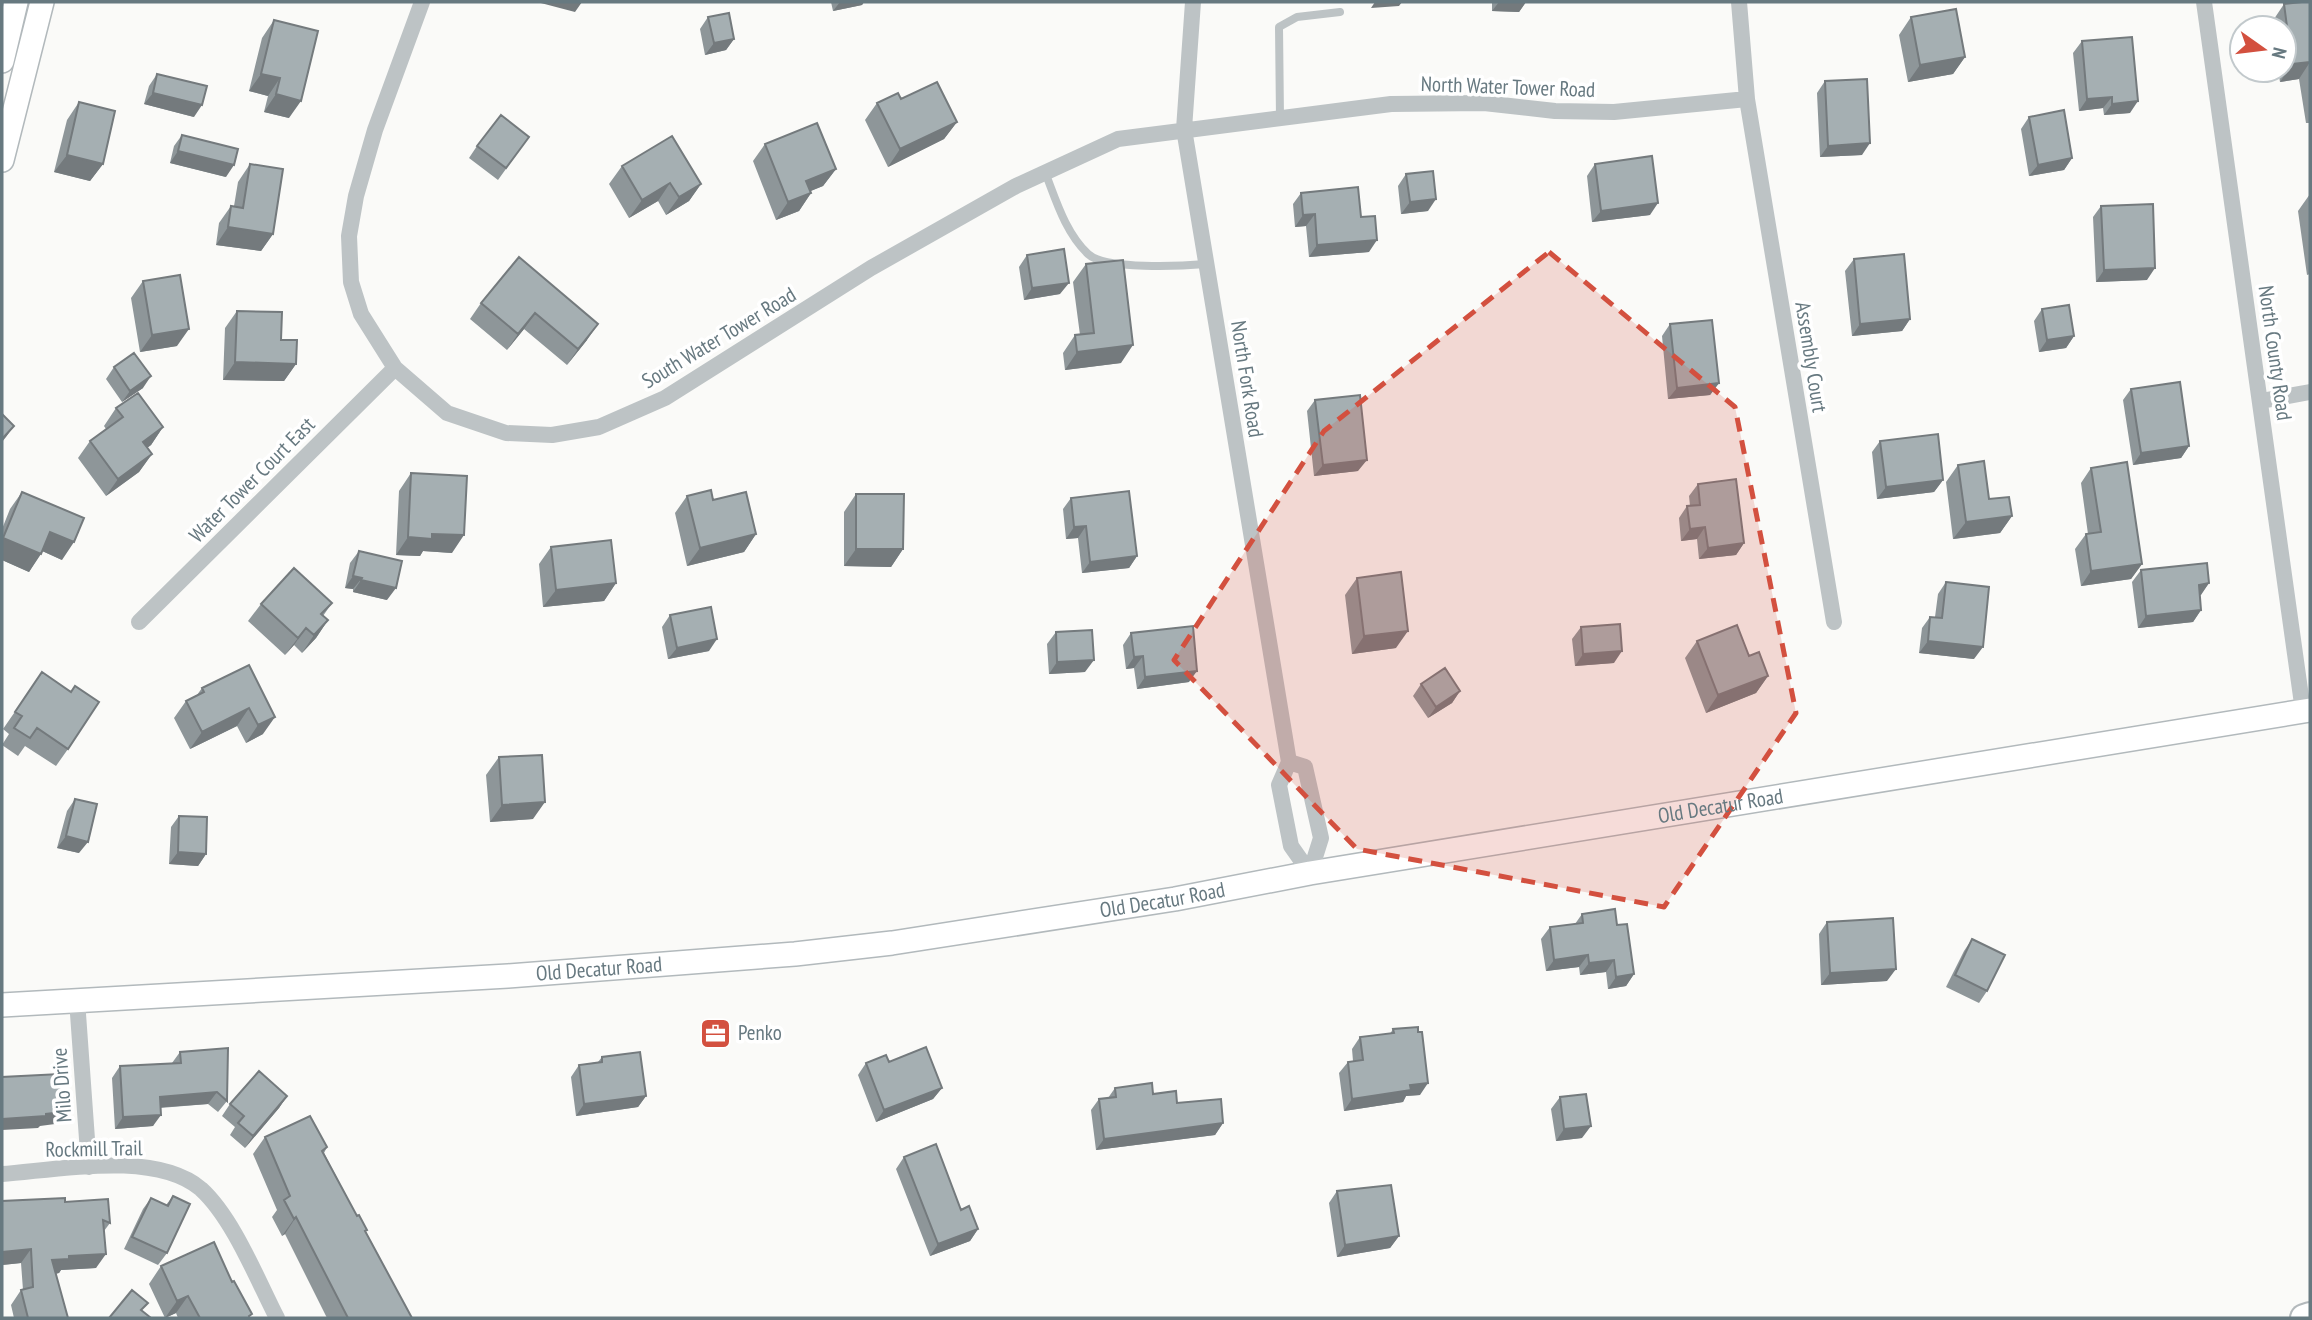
<svg xmlns="http://www.w3.org/2000/svg" width="2312" height="1320" font-family="'PT Sans Narrow',sans-serif">
<style>
.lines{fill:none;stroke-linecap:round;stroke-linejoin:round}
.secondary-casing{stroke:#b2b9bc;stroke-width:26}
.primary-casing{stroke:#b3b9bc;stroke-width:30}
.lane{stroke:#bdc3c5;stroke-width:8}
.street{stroke:#bdc3c5;stroke-width:16}
.secondary{stroke:#fff;stroke-width:23}
.primary{stroke:#fff;stroke-width:26}
.wall{fill:#8e9699}
.shaded-wall{fill:#747a7d}
.building{fill:#a5afb2;stroke:#747a7d;stroke-width:2}
.marked{fill:#d3503f;fill-opacity:0.2;stroke:#d3503f;stroke-width:5;stroke-dasharray:14 9;stroke-linejoin:round}
.labels{text-anchor:middle;stroke-width:7;stroke-linejoin:round;paint-order:stroke}
.street-label{font-size:21px;fill:#677980;stroke:#fff}
.poi-label{font-size:21px;fill:#677980;stroke:#fff;text-anchor:start}
</style>
<rect width="100%" height="100%" fill="#fafaf8"/>
<g class="lines">
<defs>
<g id="secondary">
<path d="M2 61 16 2"/>
<path d="M2 160 42 2"/>
<path id="s1" d="M2 1005 508 976 795 954 892 943 1175 899 1310 873 2310 710"/>
</g>
<path id="primary" d="M2304 1318 2310 1316"/>
</defs>
<use href="#secondary" class="secondary-casing"/>
<use href="#primary" class="primary-casing"/>
<path class="lane" d="M1280 118 1279 27 1297 17 1340 12
M1045 172C1056 200 1065 232 1088 254 1105 270 1182 266 1206 264"/>
<path class="street" d="M422 2 375 130 356 196 349 236 351 282 361 314 395 368 447 413 506 433 552 435 599 427 665 398 871 268 1016 186 1118 139 1391 104 1484 103 1555 111 1614 112 1747 99
M1193 2 1184 129 1289 762 1279 785 1291 846 1310 873
M1739 2 1747 99 1834 622
M2204 2 2303 711
M2261 401 2310 392
M139 622 395 368
M1289 762 1305 767 1321 838 1310 873
M77 1000 89 1167
M2 1174C57 1170 155 1150 201 1189 233 1218 257 1279 277 1318"/>
<use href="#secondary" class="secondary"/>
<use href="#primary" class="primary"/>
</g>
<path class="wall" d="M831 2H864L862 5 833 11Z
M1492 2H1526L1519 12 1492 11Z
M2310 2V123H2306L2299 79 2280 82 2278 70H2284V28H2273L2272 22 2284 4Z
M708 17 734 39 726 50 705 55 700 29Z
M1911 17 1965 57 1953 74 1908 82 1899 35Z
M274 20 289 118 264 112 268 96 249 91 262 38Z
M2082 41 2130 113 2104 115 2103 108 2079 111 2073 53Z
M157 74 194 117 144 104 149 86Z
M1825 81 1862 155 1820 157 1817 93Z
M901 99 957 122 944 139 888 167 865 120 877 103Z
M79 102 103 164 90 181 54 172 67 120Z
M2029 117 2072 158 2064 170 2029 176 2021 129Z
M182 135 226 177 170 163 174 146Z
M765 144 836 169 823 186 810 191 811 193 799 211 776 220 753 161Z
M477 146 521 148 498 180 469 158Z
M250 164 273 234 261 251 216 245 219 223 231 206H234L238 182Z
M1595 164 1650 215 1592 222 1587 176Z
M622 166 701 184 689 201 666 215 658 201 629 218 609 184Z
M1406 174 1428 211 1401 214 1398 186Z
M1301 193 1369 252 1309 257 1306 226 1295 227 1293 204Z
M2310 194V274L2307 275 2298 211Z
M2101 206 2147 280 2096 282 2093 217Z
M1027 255 1060 294 1024 300 1019 267Z
M519 257 587 340 567 365 524 329 507 350 470 319 481 303Z
M1854 259 1910 319 1902 331 1852 336 1845 271Z
M1086 264 1121 363 1065 370 1063 353 1075 335H1080L1073 282Z
M143 281 177 346 140 352 131 298Z
M2042 309 2074 336 2066 348 2039 352 2034 321Z
M237 311 296 364 284 381 223 380 225 328Z
M1670 324 1719 383 1710 395 1668 399 1662 336Z
M114 367 143 388 122 402 106 379Z
M2131 389 2189 446 2181 458 2133 465 2123 400Z
M1315 400 1358 471 1314 476 1307 411Z
M116 408 163 427 151 445 147 448 152 454 139 472 106 496 78 458 90 441 106 429 104 426Z
M1880 441 1943 480 1934 492 1877 499 1872 452Z
M1958 465 1989 499 2012 516 2000 533 1953 539 1946 482Z
M2091 468 2142 564 2131 579 2081 586 2075 549 2086 534H2088L2081 483Z
M411 473 452 553 423 551 420 556 396 555 399 491Z
M1698 484 1744 543 1736 555 1699 559 1697 539 1681 541 1679 518 1687 506H1690L1689 496Z
M22 492 62 560 42 551 29 572 2 560V529L10 509Z
M856 494 903 549 891 567 844 566V512Z
M687 496 713 500 756 534 744 552 687 566 675 513Z
M1071 498 1137 556 1129 568 1082 573 1078 538 1066 539 1063 509Z
M551 547 616 583 604 601 543 607 539 564Z
M359 551 387 600 353 592V589L345 588 350 563Z
M2141 570 2209 583 2200 595 2201 610 2193 622 2138 628 2132 582Z
M1357 578 1396 648 1352 654 1345 595Z
M1946 582 1974 659 1919 653 1922 628 1930 617H1935L1938 594Z
M332 603 323 616 328 620 316 638 302 653 294 645 285 655 248 621 261 604Z
M670 615 709 651 668 659 662 627Z
M1581 627 1614 663 1575 666 1572 639Z
M1056 632 1085 672 1049 674 1047 644Z
M1131 633 1189 682 1137 689 1134 668 1126 669 1123 645Z
M1697 641 1749 656 1768 676 1756 693 1706 713 1685 658Z
M249 665 263 734 246 743 237 726 190 749 174 718 186 701 197 695 202 688Z
M1421 684 1460 691 1452 703 1428 718 1413 696Z
M30 690 68 749 56 766 25 746 18 756 2 745 9 734 3 729Z
M499 757 533 819 490 822 486 775Z
M75 799 79 853 57 848 67 811Z
M179 816 206 854 198 866 169 864 171 827Z
M1582 914 1617 925 1634 974 1626 986 1608 989 1606 972 1580 975 1579 967 1546 971 1541 939 1550 927 1575 924Z
M1827 922 1887 981 1821 985 1819 934Z
M1972 939 1987 991 1979 1003 1946 987 1964 951Z
M1393 1029 1420 1095 1406 1096 1403 1102 1344 1111 1339 1073 1348 1062 1353 1061 1352 1049 1360 1037 1390 1034Z
M180 1052 227 1101 218 1112 208 1104 160 1108 153 1126 115 1129 112 1078 120 1066 172 1063Z
M602 1057 646 1096 638 1107 576 1116 571 1077 579 1065 598 1062Z
M889 1062 942 1088 933 1099 876 1122 858 1075 866 1063Z
M1115 1088 1153 1094 1223 1123 1215 1135 1096 1150 1091 1110 1099 1099 1108 1098Z
M287 1096 279 1108 245 1148 230 1135 235 1127 222 1116 230 1104Z
M1560 1097 1582 1138 1556 1141 1551 1109Z
M265 1137 327 1147 324 1153 357 1216 367 1230 366 1232 412 1318H327L285 1234 282 1236 272 1217 277 1210 253 1154Z
M904 1157 961 1210 978 1229 970 1241 930 1256 896 1169Z
M1337 1191 1399 1236 1390 1248 1337 1257 1329 1203Z
M173 1196 167 1253 158 1265 124 1249 143 1209 151 1198 166 1205Z
M65 1202 110 1223 104 1231 96 1268 61 1270 59 1273 56 1274 68 1318H14L11 1305 21 1290H23L21 1263 2 1265Z
M161 1266 232 1282 250 1318H178L176 1313 165 1318 149 1284Z"/>
<path class="shaded-wall" d="M537 2H582L575 12Z
M840 2H864L862 5 833 11Z
M1375 2H1402L1399 6 1371 8Z
M1499 2H1526L1519 12 1492 11Z
M734 39 726 50 705 55 714 43Z
M1965 57 1953 74 1908 82 1920 65Z
M2310 62 2299 79 2280 82 2292 64Z
M261 74 280 78 268 96 249 91Z
M153 93 202 105 194 117 144 104Z
M276 94 301 101 289 118 264 112Z
M2112 97 2103 108 2079 111 2087 99Z
M2138 101 2130 113 2104 115 2112 104Z
M957 122 944 139 888 167 900 149Z
M1870 143 1862 155 1820 157 1828 146Z
M178 151 234 165 226 177 170 163Z
M67 155 103 164 90 181 54 172Z
M2072 158 2064 170 2029 176 2038 165Z
M836 169 823 186 794 198 806 181Z
M670 183 658 201 629 218 642 200Z
M701 184 689 201 666 215 679 197Z
M811 193 799 211 776 220 788 202Z
M1436 199 1428 211 1401 214 1410 202Z
M1658 203 1650 215 1592 222 1601 211Z
M1315 214 1306 226 1295 227 1303 215Z
M228 227 273 234 261 251 216 245Z
M1377 240 1369 252 1309 257 1317 245Z
M2155 268 2147 280 2096 282 2104 270Z
M1069 283 1060 294 1024 300 1032 288Z
M535 313 524 329 507 350 518 334Z
M1910 319 1902 331 1852 336 1860 324Z
M598 324 587 340 567 365 578 349Z
M189 329 177 346 140 352 152 335Z
M2074 336 2066 348 2039 352 2047 340Z
M1133 345 1121 363 1065 370 1077 352Z
M235 362 296 364 284 381 223 380Z
M151 376 143 388 122 402 130 391Z
M1719 383 1710 395 1668 399 1677 388Z
M14 426 6 437 2 442V439Z
M163 427 151 445 130 460 143 442Z
M2189 446 2181 458 2133 465 2141 453Z
M152 454 139 472 106 496 118 479Z
M1367 460 1358 471 1314 476 1323 465Z
M1943 480 1934 492 1877 499 1886 487Z
M2012 516 2000 533 1953 539 1966 522Z
M1086 526 1078 538 1066 539 1074 527Z
M1705 527 1697 539 1681 541 1690 529Z
M50 532 74 542 62 560 38 549Z
M432 534 464 535 452 553 423 551 420 556 396 555 408 537Z
M756 534 744 552 687 566 700 548Z
M3 538 41 554 29 572 2 560V540Z
M1744 543 1736 555 1699 559 1708 548Z
M856 549H903L891 567 844 566Z
M1137 556 1129 568 1082 573 1090 562Z
M2142 564 2131 579 2081 586 2091 571Z
M353 576 362 578 353 589 345 588Z
M361 580 396 588 387 600 353 592Z
M616 583 604 601 543 607 556 590Z
M2209 583 2201 595 2190 596 2199 585Z
M2201 610 2193 622 2138 628 2146 616Z
M328 620 316 638 302 653 314 635Z
M306 628 294 645 285 655 298 638Z
M1408 631 1396 648 1352 654 1364 636Z
M717 639 709 651 668 659 677 648Z
M1928 641 1983 647 1974 659 1919 653Z
M1622 651 1614 663 1575 666 1583 654Z
M1143 656 1134 668 1126 669 1134 657Z
M1094 660 1085 672 1049 674 1057 662Z
M1197 671 1189 682 1137 689 1145 677Z
M1768 676 1756 693 1706 713 1718 695Z
M1460 691 1452 703 1428 718 1436 707Z
M249 708 237 726 190 749 202 732Z
M275 717 263 734 246 743 258 725Z
M545 802 533 819 490 822 502 805Z
M66 836 88 842 79 853 57 848Z
M178 852 206 854 198 866 169 864Z
M1588 955 1579 967 1546 971 1554 960Z
M1614 960 1606 972 1580 975 1589 963Z
M1896 969 1887 981 1821 985 1830 973Z
M1634 974 1626 986 1608 989 1616 977Z
M1428 1083 1420 1095 1406 1096 1403 1102 1344 1111 1352 1099 1410 1085Z
M942 1088 933 1099 876 1122 884 1110Z
M217 1092 208 1104 152 1108 160 1097Z
M287 1096 279 1108 245 1148 253 1136Z
M646 1096 638 1107 576 1116 584 1104Z
M63 1112 55 1124 40 1126 38 1128 2 1130V1119Z
M161 1115 153 1126 115 1129 123 1117Z
M1223 1123 1215 1135 1096 1150 1104 1139Z
M1591 1126 1582 1138 1556 1141 1564 1129Z
M296 1217 285 1234 282 1236 294 1219Z
M978 1229 970 1241 930 1256 938 1244Z
M1399 1236 1390 1248 1337 1257 1345 1245Z
M31 1249 21 1263 2 1265V1252Z
M106 1254 96 1268 61 1270 59 1273 42 1275 52 1260 69 1256Z
M188 1296 176 1313 165 1318 177 1301Z"/>
<path class="building" d="M2302 2H2310V62L2292 64 2284 4Z
M1956 9 1965 57 1920 65 1911 17Z
M729 13 734 39 714 43 708 17Z
M274 20 318 31 301 101 276 94 280 78 261 74Z
M2132 37 2138 101 2112 104V97L2087 99 2082 41Z
M157 74 207 86 202 105 153 93Z
M1867 79 1870 143 1828 146 1825 81Z
M937 82 957 122 900 149 877 103 898 93 901 99Z
M79 102 115 111 103 164 67 155Z
M2064 110 2072 158 2038 165 2029 117Z
M501 115 529 137 506 168 477 146Z
M817 123 836 169 806 181 811 193 788 202 765 144Z
M182 135 238 149 234 165 178 151Z
M672 136 701 184 679 197 670 183 642 200 622 166Z
M1652 156 1658 203 1601 211 1595 164Z
M250 164 283 169 273 234 228 227 231 206 243 208Z
M1433 171 1436 199 1410 202 1406 174Z
M1358 187 1361 217 1375 216 1377 240 1317 245 1315 214 1303 215 1301 193Z
M2153 204 2155 268 2104 270 2101 206Z
M1064 249 1069 283 1032 288 1027 255Z
M1904 254 1910 319 1860 324 1854 259Z
M519 257 598 324 578 349 535 313 518 334 481 303Z
M1123 260 1133 345 1077 352 1075 335 1094 333 1086 264Z
M180 275 189 329 152 335 143 281Z
M2069 305 2074 336 2047 340 2042 309Z
M237 311 282 312 281 340H297L296 364 235 362Z
M1712 320 1719 383 1677 388 1670 324Z
M134 353 151 376 130 391 114 367Z
M2180 382 2189 446 2141 453 2131 389Z
M138 393 163 427 143 442 152 454 118 479 90 441 123 417 116 408Z
M1360 395 1367 460 1323 465 1315 400Z
M2 414 14 426 2 439Z
M1938 434 1943 480 1886 487 1880 441Z
M1984 461 1989 499 2009 497 2012 516 1966 522 1958 465Z
M2127 462 2142 564 2091 571 2086 534 2101 532 2091 468Z
M411 473 467 476 464 535 432 534V539L408 537Z
M1736 479 1744 543 1708 548 1705 527 1690 529 1687 506 1700 505 1698 484Z
M711 490 713 500 746 492 756 534 700 548 687 496Z
M1129 491 1137 556 1090 562 1086 526 1074 527 1071 498Z
M22 492 84 518 74 542 50 532 41 554 3 538Z
M856 494H904L903 549H856Z
M611 540 616 583 556 590 551 547Z
M359 551 402 561 396 588 361 580 362 578 353 576Z
M2207 563 2209 583 2199 585 2201 610 2146 616 2141 570Z
M294 568 332 603 321 614 328 620 314 635 306 628 298 638 261 604Z
M1401 572 1408 631 1364 636 1357 578Z
M1946 582 1989 587 1983 647 1928 641 1930 617 1942 618Z
M711 607 717 639 677 648 670 615Z
M1620 624 1622 651 1583 654 1581 627Z
M1737 625 1749 656 1759 652 1768 676 1718 695 1697 641Z
M1193 626 1197 671 1145 677 1143 656 1134 657 1131 633Z
M1092 630 1094 660 1057 662 1056 632Z
M249 665 275 717 258 725 249 708 202 732 186 701 204 692 202 688Z
M1445 668 1460 691 1436 707 1421 684Z
M42 672 71 692 75 686 99 702 68 749 37 728 30 738 14 728 22 716 15 712Z
M542 755 545 802 502 805 499 757Z
M75 799 97 804 88 842 66 836Z
M179 816 207 817 206 854 178 852Z
M1615 909 1617 925 1627 924 1634 974 1616 977 1614 960 1589 963 1588 955 1554 960 1550 927 1583 923 1582 914Z
M1893 918 1896 969 1830 973 1827 922Z
M1972 939 2005 955 1987 991 1955 975Z
M1418 1027V1032H1422L1428 1083 1410 1085 1411 1090 1352 1099 1348 1062 1363 1060 1360 1037 1394 1033 1393 1029Z
M926 1047 942 1088 884 1110 866 1063 886 1055 889 1062Z
M228 1048 227 1101 217 1092 160 1097 161 1115 123 1117 120 1066 181 1063 180 1052Z
M640 1052 646 1096 584 1104 579 1065 602 1062V1057Z
M259 1071 287 1096 253 1136 238 1123 244 1116 230 1104Z
M60 1074 63 1112 46 1114V1116L2 1119V1077Z
M1152 1083 1153 1094 1176 1091 1177 1103 1221 1099 1223 1123 1104 1139 1099 1099 1116 1097 1115 1088Z
M1586 1094 1591 1126 1564 1129 1560 1097Z
M310 1116 327 1147 322 1151 357 1216 359 1215 367 1230 365 1231 412 1318H348L296 1217 294 1219 284 1200 290 1196 265 1137Z
M936 1144 961 1210 969 1206 978 1229 938 1244 904 1157Z
M1391 1185 1399 1236 1345 1245 1337 1191Z
M173 1196 190 1204 167 1253 132 1237 151 1198 168 1206Z
M65 1198V1202L108 1199 110 1223 103 1220 106 1254 69 1256V1259L52 1260 68 1318H28L21 1290 33 1287 31 1249 2 1252V1201Z
M214 1242 232 1282 234 1281 252 1314 249 1316 250 1318H200L188 1296 177 1301 161 1266Z
M132 1290 148 1303 141 1310 151 1318H109Z"/>
<path class="marked" d="M1549 252 1735 407 1796 713 1664 907 1357 849 1174 660 1324 431Z"/>
<defs>
<symbol id="office-square" viewBox="-11 -11 22 22"><rect x="-9" y="-9" width="18" height="18" rx="4" fill="#d3503f" stroke="#fff"/><path d="M-6-3h4V-5.5h4V-3h4V5H-6ZM-1-4.5V-3h2v-1.5ZM-6 0V1H6V0Z" fill="#fff"/></symbol>
</defs>
<g fill-rule="evenodd">
<use href="#office-square" x="698" y="1016" width="35" height="35"/>
</g>
<g class="labels">
<g class="street-label">
<text transform="translate(1508 87) rotate(2)" y="7">North Water Tower Road</text>
<text transform="translate(719 338) rotate(-31)" y="7">South Water Tower Road</text>
<text transform="translate(2275 353) rotate(82)" y="7">North County Road</text>
<text transform="translate(1811 357) rotate(81)" y="7">Assembly Court</text>
<text transform="translate(1247 379) rotate(81)" y="7">North Fork Road</text>
<text transform="translate(252 480) rotate(-45)" y="7">Water Tower Court East</text>
<text dy="7" stroke="none"><textPath href="#s1" startOffset="1732">Old Decatur Road</textPath></text>
<text dy="7" stroke="none"><textPath href="#s1" startOffset="1166">Old Decatur Road</textPath></text>
<text dy="7" stroke="none"><textPath href="#s1" startOffset="598">Old Decatur Road</textPath></text>
<text transform="translate(62 1085) rotate(-94)" y="7">Milo Drive</text>
<text transform="translate(94 1149) rotate(-1)" y="7">Rockmill Trail</text>
</g>
<g class="poi-label">
<text x="738" y="1040">Penko</text>
</g>
</g>
<rect width="2312" height="1320" fill="none" stroke="#677980" stroke-width="7"/>
<g transform="translate(2263 49) rotate(104)"><circle r="33" fill="#ffffff" stroke="#c2c9cc" stroke-width="2"/>
<path d="M0-5L12 26L0 18L-12 26Z" fill="#d3503f"/>
<text y="-10" font-size="19" font-weight="bold" text-anchor="middle" fill="#677980">N</text>
</g>
</svg>
